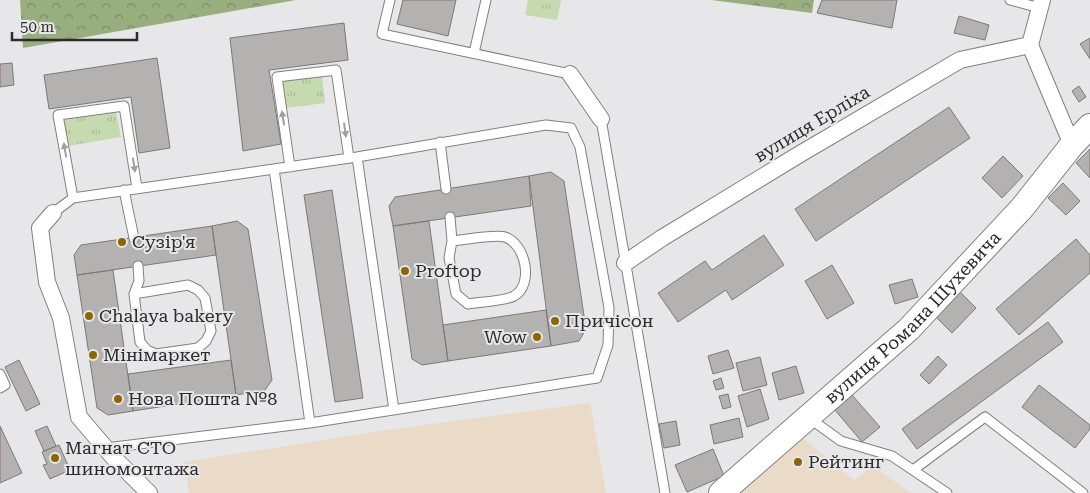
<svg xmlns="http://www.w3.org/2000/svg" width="1090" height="493" font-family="'Roboto Serif',serif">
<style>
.commercial{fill:#eadbc8}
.grass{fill:url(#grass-tufts)}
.forest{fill:url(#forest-crowns)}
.building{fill:#b4b1b1;stroke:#7c7979}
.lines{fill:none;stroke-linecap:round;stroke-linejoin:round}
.lane-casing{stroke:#808082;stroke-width:11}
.street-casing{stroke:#808082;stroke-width:18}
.secondary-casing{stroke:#808082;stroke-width:26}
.lane{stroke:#fff;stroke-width:9}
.street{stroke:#fff;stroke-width:16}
.secondary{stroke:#fff;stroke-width:24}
.oneway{fill:#a0a0a0}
.poi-dot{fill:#8b6605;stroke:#e7e7e9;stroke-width:2}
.labels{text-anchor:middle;stroke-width:4;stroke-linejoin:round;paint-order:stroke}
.street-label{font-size:18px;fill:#2b2b2c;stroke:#e7e7e9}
.poi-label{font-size:18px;fill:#2b2b2c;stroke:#e7e7e9;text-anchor:start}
</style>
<defs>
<pattern id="grass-tufts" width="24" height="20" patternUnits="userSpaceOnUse" patternTransform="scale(1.25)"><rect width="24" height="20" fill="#c5daae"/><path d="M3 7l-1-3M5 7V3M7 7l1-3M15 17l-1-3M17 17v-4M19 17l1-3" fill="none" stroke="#a9bb96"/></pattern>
<pattern id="forest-crowns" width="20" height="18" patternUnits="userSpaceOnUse" patternTransform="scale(1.25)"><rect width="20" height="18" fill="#98ae7e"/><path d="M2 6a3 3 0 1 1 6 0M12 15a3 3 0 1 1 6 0" fill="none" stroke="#7c8e67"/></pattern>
</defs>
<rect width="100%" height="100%" fill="#e7e7e9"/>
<path class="commercial" d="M590 403 606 493H189L184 462 386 430Z
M797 433 854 480 873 466 911 493H727Z"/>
<path class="grass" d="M528 0H561L557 20 525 15Z
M322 77 325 103 286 108 282 80Z
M116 112 121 137 68 146 63 120Z"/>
<path class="forest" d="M20 0H296L23 48Z
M711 0H814L812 13Z"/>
<path class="building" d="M403 0H456L448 36 397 24Z
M822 0H897L892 28 817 13Z
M959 16 989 25 985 40 954 33Z
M344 23 348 60 269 70 281 144 243 151 230 38Z
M1090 38V59L1080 44Z
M157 58 170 148 139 153 131 97 49 109 44 75Z
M12 63 14 85 0 87V64Z
M1079 86 1086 97 1079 102 1072 91Z
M949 107 970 138 816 241 795 209Z
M1090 149V178L1076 163Z
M1003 156 1023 176 1002 198 982 178Z
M551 172 564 181 586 329 579 341 551 346 529 176Z
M529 176 531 206 393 226 389 206 395 197Z
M1063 183 1080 201 1066 215 1048 198Z
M332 190 363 398 335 402 304 195Z
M237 221 248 229 272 380 265 390 236 395 212 226Z
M429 221 448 361 422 365 412 359 393 226Z
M212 226 216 255 77 275 74 255 81 245Z
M764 235 784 265 732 300 726 290 678 322 658 293 705 261 712 270Z
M1076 239 1090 255V273L1019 335 996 309Z
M832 265 854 303 827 319 805 281Z
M113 270 133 411 108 415 97 408 77 275Z
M912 279 918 297 895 304 889 285Z
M960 292 976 308 952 333 936 317Z
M546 310 551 346 448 361 443 325Z
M1048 322 1063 342 917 449 902 429Z
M728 350 734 368 713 374 708 356Z
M938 356 947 365 929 384 920 375Z
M760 357 767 385 743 391 736 363Z
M19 360 40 404 26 411 5 367Z
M231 360 236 395 133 411 128 374Z
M796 366 804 393 779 400 772 373Z
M721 378 724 388 716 390 713 381Z
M1039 385 1090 425V429L1075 448 1022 407Z
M760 389 769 419 747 427 738 396Z
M728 394 731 407 723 409 719 396Z
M852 395 880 427 862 442 835 410Z
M739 418 743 437 714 444 710 425Z
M676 421 680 445 664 448 659 424Z
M0 426 22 473 0 483Z
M47 426 56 446 44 451 35 431Z
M59 445 70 470 50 479 43 465 47 464 42 452Z
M713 449 724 476 687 492 675 465Z"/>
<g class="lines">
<defs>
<path id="lane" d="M390 0 382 34 570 74
M1010 0 1040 8
M474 53 486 0
M601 119 665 493
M440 142 446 189
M357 157 394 410
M290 167 277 77 336 70 349 158
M274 169 310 423
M124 190 134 238
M73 198 58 115 124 106 137 188
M53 213 73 198 357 157 546 125 571 128 580 147 609 308 608 345 597 378 310 423 106 448
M450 217 452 241 449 258 456 294 468 304C479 302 506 301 514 296 534 285 526 244 505 237 496 234 463 240 452 241
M134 294 188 285 198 290 205 298 211 331 206 341 198 348 156 354 147 350 140 342 134 294 139 281 138 266
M0 374 5 385 0 388
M809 418 841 441 892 456 947 493
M913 470 985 417 1083 493"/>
<path id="street" d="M1042 0 1030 45 1072 145
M570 74 601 119
M53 213 40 228 47 282 61 318 79 417 114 458 149 493
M625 263 662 238 800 154 960 60 1030 45"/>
<g id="secondary">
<path id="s1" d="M721 493 909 329 1022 208 1072 145 1090 126"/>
</g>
</defs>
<use href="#lane" class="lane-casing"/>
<use href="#street" class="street-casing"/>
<use href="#secondary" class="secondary-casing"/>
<use href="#lane" class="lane"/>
<use href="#street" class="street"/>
<use href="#secondary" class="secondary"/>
</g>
<defs><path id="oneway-solid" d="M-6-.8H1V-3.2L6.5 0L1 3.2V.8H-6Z" transform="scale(1.25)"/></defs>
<g class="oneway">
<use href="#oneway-solid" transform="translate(283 118) rotate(-99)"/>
<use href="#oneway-solid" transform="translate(345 130) rotate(82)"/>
<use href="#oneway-solid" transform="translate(65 150) rotate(-100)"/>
<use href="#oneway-solid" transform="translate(134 165) rotate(81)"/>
</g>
<g class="poi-dot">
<circle cx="122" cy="242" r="5"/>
<circle cx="405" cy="271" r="5"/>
<circle cx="89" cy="316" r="5"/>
<circle cx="555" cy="321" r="5"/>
<circle cx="537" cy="337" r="5"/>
<circle cx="93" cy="355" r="5"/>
<circle cx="118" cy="399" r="5"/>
<circle cx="55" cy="458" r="5"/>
<circle cx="798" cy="462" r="5"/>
</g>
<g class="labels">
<g class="street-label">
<text transform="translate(812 124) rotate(-31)" y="6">вулиця Ерліха</text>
<text dy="6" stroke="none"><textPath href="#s1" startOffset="260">вулиця Романа Шухевича</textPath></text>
</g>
<g class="poi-label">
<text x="132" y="248">Сузір'я</text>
<text x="415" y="277">Proftop</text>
<text x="99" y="322">Chalaya bakery</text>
<text x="565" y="327">Причісон</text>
<text x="527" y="343" text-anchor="end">Wow</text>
<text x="103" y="361">Мінімаркет</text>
<text x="128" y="405">Нова Пошта №8</text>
<text x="65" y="454">Магнат СТО<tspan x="65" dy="21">шиномонтажа</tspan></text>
<text x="808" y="468">Рейтинг</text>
</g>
</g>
<path d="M12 32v8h125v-8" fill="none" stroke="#2b2b2c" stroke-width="2.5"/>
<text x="20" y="32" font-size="15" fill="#2b2b2c" stroke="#e7e7e9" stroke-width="4" paint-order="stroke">50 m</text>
</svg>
